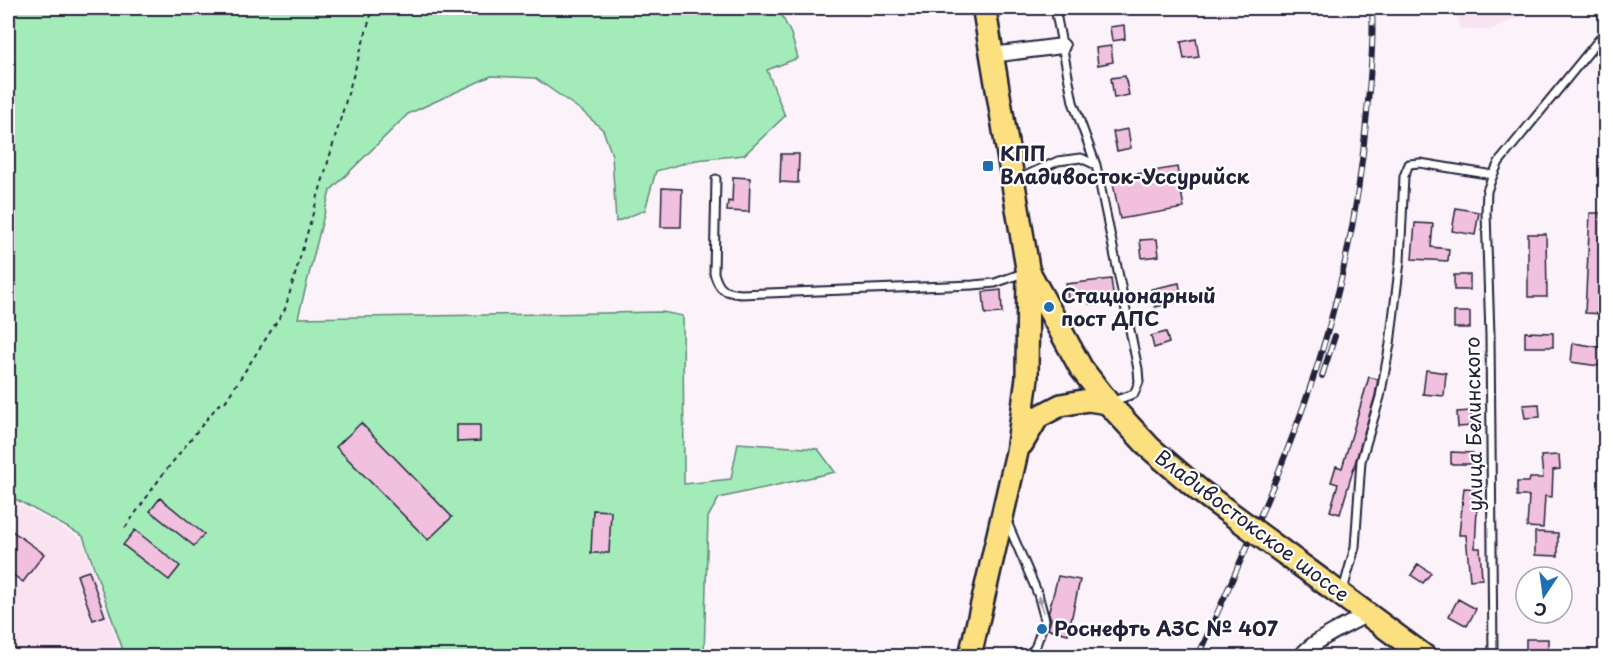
<svg xmlns="http://www.w3.org/2000/svg" width="1613" height="664" font-family="'Playpen Sans',sans-serif">
<style>
.built{fill:#f9e3f1}
.green{fill:#a3ecba;stroke:#62877a;stroke-width:1.5}
.building{fill:#f2c0df;stroke:#22223b;stroke-width:1.5}
.lines{fill:none;stroke-linecap:round;stroke-linejoin:round}
.service-casing{stroke:#22223b;stroke-width:11}
.minor-casing{stroke:#22223b;stroke-width:18}
.primary-casing{stroke:#22223b;stroke-width:26}
.trunk-casing{stroke:#22223b;stroke-width:27}
.path{stroke:#22223b;stroke-width:2;stroke-dasharray:4.5 4.5;stroke-linecap:butt}
.service{stroke:#fff;stroke-width:7}
.minor{stroke:#fff;stroke-width:14}
.primary{stroke:#fce080;stroke-width:21}
.trunk{stroke:#fce080;stroke-width:22}
.rail-casing{stroke:#22223b;stroke-width:6}
.rail{stroke:#fff;stroke-width:4;stroke-dasharray:11;stroke-linecap:butt}
.trunk-bridge-casing{stroke:#22223b;stroke-width:27;stroke-linecap:butt}
.trunk-bridge{stroke:#fce080;stroke-width:22}
.oneway{fill:#9c9ca7}
.poi-dot{fill:#1f6fb2;stroke:#fff;stroke-width:2}
.labels{text-anchor:middle;stroke-width:4.5;stroke-linejoin:round;paint-order:stroke}
.poi-label{font-size:20px;font-weight:bold;fill:#22223b;stroke:#fff;text-anchor:start}
.street-label{font-size:20px;fill:#22223b;stroke:#fff}
</style>
<rect width="100%" height="100%" fill="#fcf2f9"/>
<filter id="ink" filterUnits="userSpaceOnUse"><feTurbulence type="fractalNoise" baseFrequency=".0167" numOctaves="2"/><feDisplacementMap in="SourceGraphic" scale="12" xChannelSelector="R" yChannelSelector="G"/><feConvolveMatrix kernelMatrix="1 2 1 2 8 2 1 2 1" color-interpolation-filters="sRGB"/></filter>
<g filter="url(#ink)">
<path class="built" d="M1457 8H1536L1491 30 1460 29Z
M8 498 82 539 122 656H8Z"/>
<path class="green" d="M8 8H778L791 34 798 58 767 70 785 116 744 155 696 160 656 171 645 210 616 222 612 155 603 130 582 111 535 78 491 76 408 114 330 191 298 318 662 312 683 316 684 484 731 479 738 443 818 449 835 472 719 498 708 517 704 656H125L83 536 8 495Z"/>
<path class="building" d="M1124 25 1125 39 1112 41 1110 27Z
M1196 39 1199 57 1184 59 1181 42Z
M1111 46 1113 62 1098 65 1096 48Z
M1125 76 1129 95 1114 98 1111 78Z
M1128 129 1131 148 1117 151 1113 132Z
M781 154H799L798 183 780 182Z
M1177 167 1184 208 1120 219 1112 178Z
M733 177 750 178 749 212 727 211 728 201 732 202Z
M662 188 682 189 681 227H661Z
M1456 208 1479 212 1475 235 1452 231Z
M1590 213H1605V314L1585 313Z
M1415 223 1433 224 1431 247 1449 249 1448 261 1412 259Z
M1528 234H1546L1547 297H1528Z
M1157 239 1159 256 1142 258 1140 240Z
M1454 275H1470V290H1454Z
M1111 279 1114 301 1089 304 1087 296 1068 299 1066 284Z
M1179 283 1182 301 1155 307 1151 289Z
M1001 290 1002 313 985 314 983 292Z
M1454 312H1470V328H1454Z
M1166 332 1169 343 1154 348 1151 336Z
M1525 332 1553 333V347H1525Z
M1573 343 1605 348V367L1571 362Z
M1426 370 1446 373 1444 396 1423 394Z
M1369 377 1378 379 1375 396 1340 514 1330 511 1338 484 1331 482 1336 466 1342 468Z
M1539 404 1540 417 1525 418 1523 405Z
M1471 411 1472 426 1458 427 1457 412Z
M361 423 452 517 428 540 336 447Z
M457 425H480V441L457 442Z
M1451 452 1473 453V464H1451Z
M1559 455 1560 469 1553 470 1552 497 1545 496 1543 528 1527 527 1529 496H1517V482H1529L1530 478H1543L1541 456Z
M1464 488 1478 489 1475 548H1480L1482 579 1470 580 1466 535H1459Z
M160 498 204 534 194 546 150 511Z
M593 510 611 511 609 553H591Z
M8 528 44 554 23 582 8 571Z
M135 530 180 566 169 580 123 545Z
M1535 532 1558 533V556L1535 555Z
M1418 564 1431 573 1423 583 1411 575Z
M89 571 105 616 93 620 77 575Z
M1058 576 1080 580 1068 634 1048 629 1051 619 1048 611H1049Z
M1458 599 1476 609 1467 626 1449 616Z
M1526 639H1548V653H1526Z"/>
<g class="lines">
<defs>
<path id="service" d="M1055 8 1073 102 1096 165 1138 369 1139 382 1134 394 1113 401
M716 179 714 273C719 290 723 292 741 294L973 285 995 283 1026 272
M1016 180 1058 161 1081 158 1096 165
M1007 522 1038 594 1045 620 1035 648 1026 656
M1343 590 1355 547 1361 461 1380 397 1390 344 1400 261 1404 176 1409 164 1420 163 1493 175
M1493 656 1490 335 1486 213 1487 191 1493 175 1499 162 1606 31
M1603 656 1606 655"/>
<path id="minor" d="M992 55 1062 46
M1301 656C1316 638 1347 626 1367 614"/>
<path id="primary" d="M1022 444 1038 417 1061 405 1088 400 1108 403
M970 656 1017 452 1027 378 1028 271"/>
<path id="trunk" d="M984 8 1028 271 1081 368 1108 403 1150 448 1200 491
M1328 585 1424 656"/>
</defs>
<use href="#service" class="service-casing"/>
<use href="#minor" class="minor-casing"/>
<use href="#primary" class="primary-casing"/>
<use href="#trunk" class="trunk-casing"/>
<path class="path" d="M125 528 163 474 218 405 225 402 285 309 373 8"/>
<use href="#service" class="service"/>
<use href="#minor" class="minor"/>
<use href="#primary" class="primary"/>
<use href="#trunk" class="trunk"/>
<defs>
<path id="rail" d="M1322 376 1335 336
M1198 656C1235 573 1274 490 1304 405 1338 311 1359 212 1367 112 1370 78 1374 42 1372 8"/>
</defs>
<use href="#rail" class="rail-casing"/>
<use href="#rail" class="rail"/>
<defs>
<path id="trunk-bridge" d="M1200 491 1328 585"/>
</defs>
<use href="#trunk-bridge" class="trunk-bridge-casing"/>
<use href="#trunk-bridge" class="trunk-bridge"/>
</g>
<defs><path id="oneway-solid" d="M-6-.8H1V-3.2L6.5 0L1 3.2V.8H-6Z" transform="scale(1.5)"/></defs>
<use class="oneway" href="#oneway-solid" transform="translate(1041 604) rotate(-107)"/>
</g>
<g class="poi-dot">
<rect x="982" y="160" width="12" height="12" rx="3"/>
<circle cx="1049" cy="307" r="6"/>
<circle cx="1042" cy="629" r="6"/>
</g>
<g class="labels">
<g class="poi-label">
<text x="1000" y="161">КПП<tspan x="1000" dy="23">Владивосток-Уссурийск</tspan></text>
<text x="1061" y="303">Стационарный<tspan x="1061" dy="23">пост ДПС</tspan></text>
<text x="1054" y="636">Роснефть АЗС № 407</text>
</g>
<g class="street-label">
<text transform="translate(1474 424) rotate(-91)" y="7">улица Белинского</text>
<text transform="translate(1252 526) rotate(37)" y="7">Владивостокское шоссе</text>
</g>
</g>
<rect width="1613" height="664" fill="none" stroke="#fff" stroke-width="30"/>
<rect x="15" y="15" width="1583" height="634" fill="none" stroke="#22223b" stroke-width="2" filter="url(#ink)"/>
<g transform="translate(1544 595) rotate(193)"><circle r="28" fill="#ffffff" stroke="#a7a7b1" stroke-width="1.5"/>
<path d="M0-4.5L10 22L0 15L-10 22Z" fill="#1f6fb2"/>
<text y="-9" font-size="16" font-weight="bold" text-anchor="middle" fill="#22223b">С</text>
</g>
</svg>
